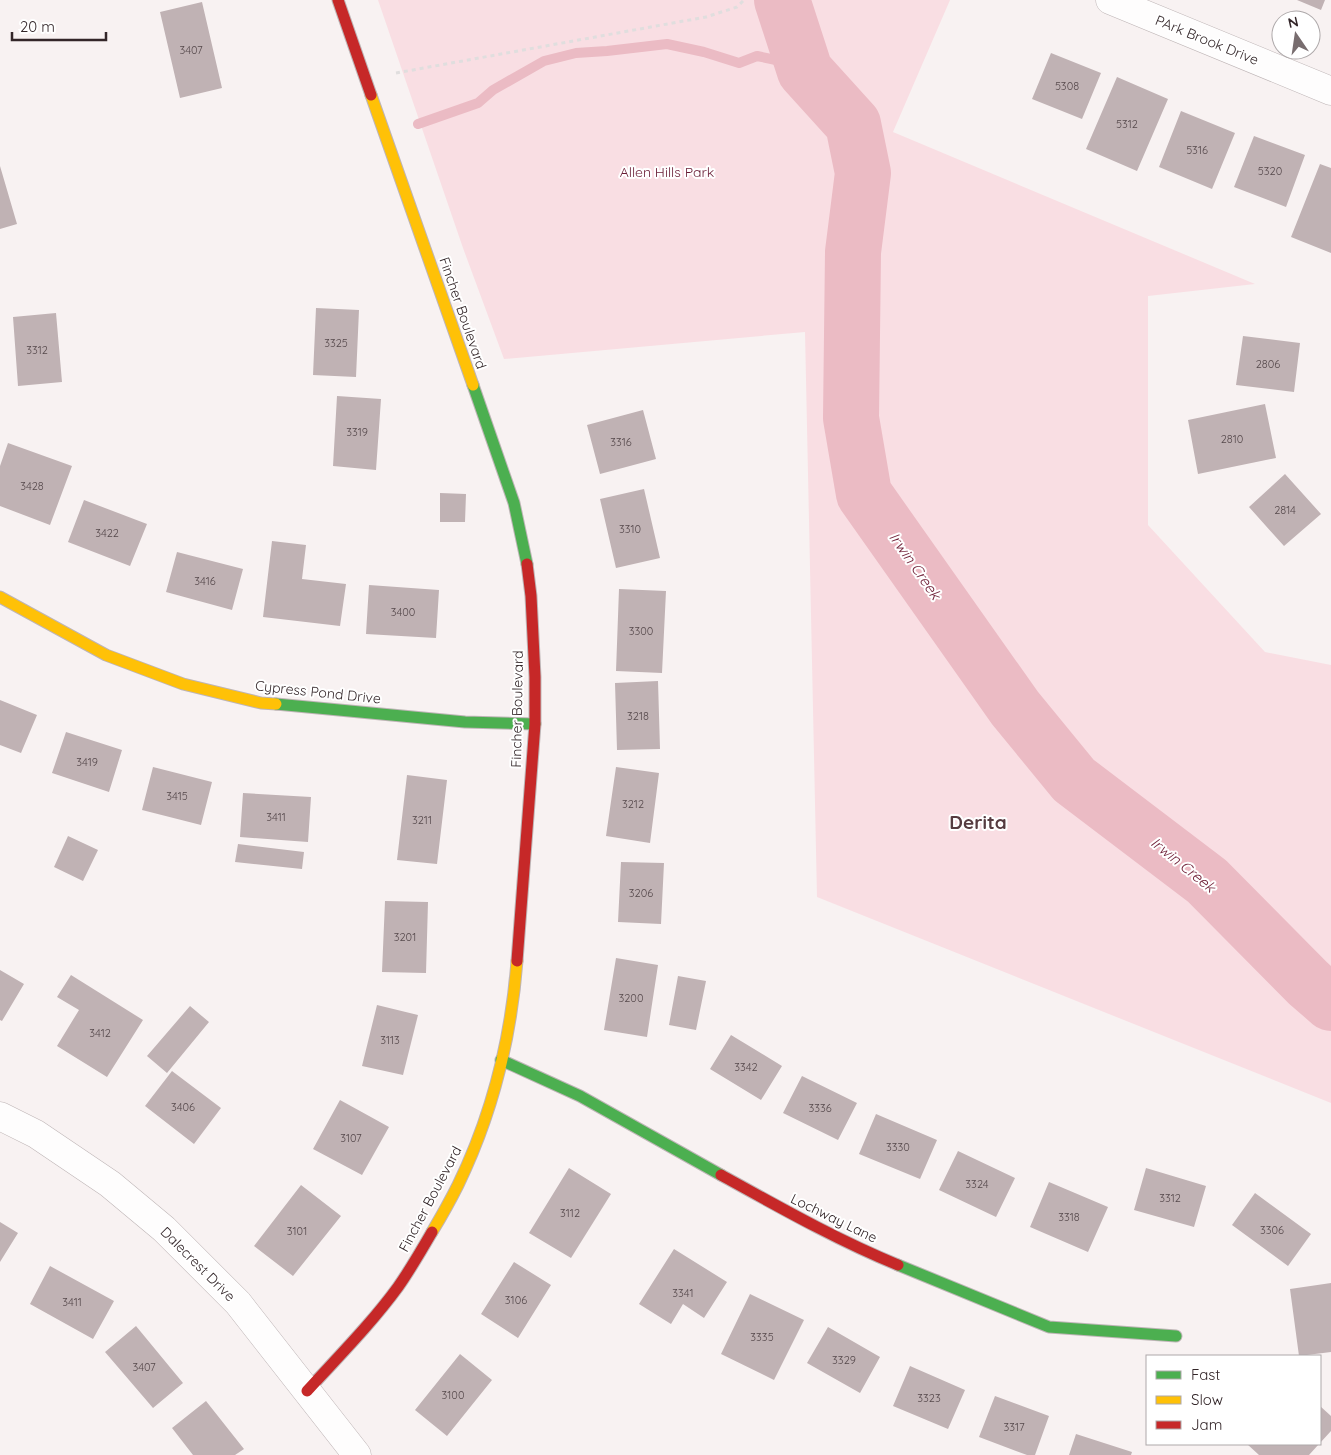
<svg xmlns="http://www.w3.org/2000/svg" width="1331" height="1455" font-family="Quicksand,sans-serif">
<style>
.green{fill:#f9dee3}
.lines{fill:none;stroke-linecap:round;stroke-linejoin:round}
.stream{stroke:#ebbbc4;stroke-width:10}
.river{stroke:#ebbbc4;stroke-width:56}
.building{fill:#c0b2b4}
.street-casing{stroke:#beb5b6;stroke-width:29}
.fast-casing{stroke:#beb5b6;stroke-width:13}
.slow-casing{stroke:#beb5b6;stroke-width:13}
.jam-casing{stroke:#beb5b6;stroke-width:13}
.path{stroke:#e0dede;stroke-width:3;stroke-dasharray:4 4;stroke-linecap:butt}
.street{stroke:#fefdfd;stroke-width:28}
.fast{stroke:#4caf50;stroke-width:11}
.slow{stroke:#ffc107;stroke-width:11}
.jam{stroke:#c62828;stroke-width:11}
.labels{text-anchor:middle;stroke-width:4;stroke-linejoin:round;paint-order:stroke}
.number-label{font-size:11px;fill:#56494c}
.street-label{font-size:14px;fill:#332629;stroke:#fff}
.park-label{font-size:14px;fill:#671a33;stroke:#fff}
.water-label{font-size:15px;font-style:italic;fill:#73263d;stroke:#fff}
.district-label{font-size:19px;font-weight:bold;fill:#563b40;stroke:#fff}
</style>
<rect width="100%" height="100%" fill="#f8f2f2"/>
<path class="green" d="M378 0H950L893 132 1255 284 1148 296V525L1265 652 1331 665V1103L817 897 805 332 504 359 463 248Z"/>
<g class="lines">
<path class="stream" d="M418 124 478 103 493 90 544 61 576 53 607 51 667 44 704 52 739 63 757 56 776 60 789 69 805 71"/>
<path class="river" d="M782 0 805 71 853 124 863 173 853 252 851 418 864 494 1015 708 1074 780 1207 881 1308 983 1331 1003"/>
</g>
<path class="building" d="M1297 0H1325L1321 10Z
M202 2 222 88 180 98 160 12Z
M1051 53 1101 73 1082 119 1032 99Z
M1117 77 1168 99 1137 171 1086 149Z
M1181 111 1235 133 1212 189 1159 167Z
M1254 136 1305 155 1286 207 1234 187Z
M1320 164 1331 168V253L1291 237Z
M0 166 17 224 0 229Z
M316 308 359 310 356 377 313 375Z
M56 313 62 382 18 386 13 317Z
M1243 336 1300 343 1294 392 1236 385Z
M337 396 381 399 376 470 333 466Z
M1265 404 1276 458 1198 474 1188 420Z
M643 410 656 459 600 474 587 425Z
M8 443 72 466 50 525 0 506V466Z
M1285 474 1321 514 1284 546 1249 507Z
M644 489 660 558 616 568 600 499Z
M440 493 466 494 465 522H440Z
M84 500 147 524 130 566 68 542Z
M272 541 306 545 302 579 346 584 340 626 263 617Z
M177 552 243 569 232 610 166 592Z
M369 585 439 590 436 638 366 634Z
M619 589 666 591 662 673 616 671Z
M658 681 660 749 617 750 615 683Z
M0 700 37 715 21 753 0 745Z
M66 732 122 750 109 792 52 773Z
M153 767 212 782 201 825 142 810Z
M616 767 659 773 650 843 606 836Z
M407 775 447 780 437 864 397 860Z
M243 793 311 797 308 842 240 837Z
M68 836 98 850 83 881 54 867Z
M238 844 304 852 302 869 235 862Z
M621 862 664 863 661 924 618 922Z
M385 901 428 902 426 973 382 972Z
M616 958 658 965 647 1037 604 1030Z
M0 970 24 984 2 1021 0 1020Z
M71 975 143 1020 107 1077 57 1046 79 1010 57 997Z
M678 976 706 981 696 1030 669 1025Z
M377 1005 418 1015 403 1075 362 1066Z
M190 1006 209 1022 167 1073 147 1056Z
M731 1035 782 1066 761 1100 710 1069Z
M172 1071 221 1108 194 1144 145 1106Z
M802 1076 857 1103 838 1140 783 1113Z
M340 1100 389 1127 362 1175 313 1149Z
M876 1114 937 1140 920 1179 859 1154Z
M958 1151 1015 1178 996 1217 939 1190Z
M569 1168 611 1194 571 1258 529 1233Z
M1146 1168 1206 1186 1194 1227 1134 1210Z
M1049 1182 1108 1207 1088 1252 1030 1227Z
M301 1185 341 1216 293 1276 254 1246Z
M1255 1193 1311 1234 1288 1266 1232 1225Z
M0 1222 18 1233 0 1262Z
M674 1249 727 1282 704 1318 683 1304 671 1324 639 1304Z
M514 1262 551 1285 518 1338 481 1314Z
M50 1266 114 1301 93 1339 30 1304Z
M1331 1283V1352L1299 1356 1290 1289Z
M750 1294 804 1320 774 1380 721 1354Z
M136 1326 183 1383 153 1408 105 1352Z
M828 1327 880 1357 860 1393 807 1363Z
M460 1354 492 1380 447 1436 415 1410Z
M910 1366 965 1390 948 1429 893 1406Z
M995 1396 1049 1416 1035 1455H1027L979 1437Z
M206 1401 244 1449 235 1455H193L172 1428Z
M1320 1406 1331 1416V1431L1320 1443Z
M1076 1434 1132 1452 1131 1455H1069Z
M1247 1444H1319L1309 1455H1259Z"/>
<g class="lines">
<defs>
<path id="street" d="M1110 0 1331 91
M0 1116 36 1134 110 1184 164 1229 238 1303 357 1455"/>
<path id="fast" d="M473 385 514 503 527 564
M276 704 465 722 535 724
M501 1060 580 1096 721 1175
M898 1265 1049 1327 1176 1336"/>
<path id="slow" d="M371 95 473 385
M0 597 106 655 183 684 261 703 276 704
M432 1232C441 1217 450 1201 458 1185 492 1115 511 1038 517 961"/>
<path id="jam" d="M338 0 371 95
M517 961 535 724V677L531 596 527 564
M721 1175C779 1207 837 1240 898 1265
M307 1391C338 1357 371 1324 398 1287 410 1270 421 1251 432 1232"/>
</defs>
<use href="#street" class="street-casing"/>
<use href="#fast" class="fast-casing"/>
<use href="#slow" class="slow-casing"/>
<use href="#jam" class="jam-casing"/>
<path class="path" d="M396 73 706 17 737 7 744 0"/>
<use href="#street" class="street"/>
<use href="#fast" class="fast"/>
<use href="#slow" class="slow"/>
<use href="#jam" class="jam"/>
</g>
<g class="labels">
<g class="number-label">
<text x="191" y="54">3407</text>
<text x="1067" y="90">5308</text>
<text x="1127" y="128">5312</text>
<text x="1197" y="154">5316</text>
<text x="1270" y="175">5320</text>
<text x="336" y="347">3325</text>
<text x="37" y="354">3312</text>
<text x="1268" y="368">2806</text>
<text x="357" y="436">3319</text>
<text x="1232" y="443">2810</text>
<text x="621" y="446">3316</text>
<text x="32" y="490">3428</text>
<text x="1285" y="514">2814</text>
<text x="630" y="533">3310</text>
<text x="107" y="537">3422</text>
<text x="205" y="585">3416</text>
<text x="403" y="616">3400</text>
<text x="641" y="635">3300</text>
<text x="638" y="720">3218</text>
<text x="87" y="766">3419</text>
<text x="177" y="800">3415</text>
<text x="633" y="808">3212</text>
<text x="276" y="821">3411</text>
<text x="422" y="824">3211</text>
<text x="641" y="897">3206</text>
<text x="405" y="941">3201</text>
<text x="631" y="1002">3200</text>
<text x="100" y="1037">3412</text>
<text x="390" y="1044">3113</text>
<text x="746" y="1071">3342</text>
<text x="183" y="1111">3406</text>
<text x="820" y="1112">3336</text>
<text x="351" y="1142">3107</text>
<text x="898" y="1151">3330</text>
<text x="977" y="1188">3324</text>
<text x="1170" y="1202">3312</text>
<text x="570" y="1217">3112</text>
<text x="1069" y="1221">3318</text>
<text x="1272" y="1234">3306</text>
<text x="297" y="1235">3101</text>
<text x="683" y="1297">3341</text>
<text x="516" y="1304">3106</text>
<text x="72" y="1306">3411</text>
<text x="762" y="1341">3335</text>
<text x="844" y="1364">3329</text>
<text x="144" y="1371">3407</text>
<text x="453" y="1399">3100</text>
<text x="929" y="1402">3323</text>
<text x="1014" y="1431">3317</text>
</g>
<g class="street-label">
<text transform="translate(1207 40) rotate(22)" y="5">PArk Brook Drive</text>
<text transform="translate(463 313) rotate(71)" y="5">Fincher Boulevard</text>
<text transform="translate(318 692) rotate(6)" y="5">Cypress Pond Drive</text>
<text transform="translate(517 709) rotate(-89)" y="5">Fincher Boulevard</text>
<text transform="translate(430 1199) rotate(-62)" y="5">Fincher Boulevard</text>
<text transform="translate(834 1218) rotate(26)" y="5">Lochway Lane</text>
<text transform="translate(198 1264) rotate(45)" y="5">Dalecrest Drive</text>
</g>
<g class="park-label">
<text x="667" y="177">Allen Hills Park</text>
</g>
<g class="water-label">
<text transform="translate(915 566) rotate(55)" y="5">Irwin Creek</text>
<text transform="translate(1183 865) rotate(39)" y="5">Irwin Creek</text>
</g>
<g class="district-label">
<text x="978" y="829">Derita</text>
</g>
</g>
<rect x="1146" y="1355" width="175" height="90" fill="#ffffff" stroke="#ada8a9"/>
<rect x="1156" y="1371" width="25" height="8" fill="#4caf50" stroke="#ada8a9"/>
<text x="1191" y="1380" font-size="15" fill="#332629">Fast</text>
<rect x="1156" y="1396" width="25" height="8" fill="#ffc107" stroke="#ada8a9"/>
<text x="1191" y="1405" font-size="15" fill="#332629">Slow</text>
<rect x="1156" y="1421" width="25" height="8" fill="#c62828" stroke="#ada8a9"/>
<text x="1191" y="1430" font-size="15" fill="#332629">Jam</text>
<g transform="translate(1296 35) rotate(347)"><circle r="24" fill="#ffffff" stroke="#ada8a9"/>
<path d="M0-4L9 19L0 12L-9 19Z" fill="#786d6f"/>
<text y="-8" font-size="14" font-weight="bold" text-anchor="middle" fill="#332629">N</text>
</g>
<path d="M12 32v8h94v-8" fill="none" stroke="#332629" stroke-width="2.5"/>
<text x="20" y="32" font-size="15" fill="#332629" stroke="#ffffff" stroke-width="4" paint-order="stroke">20 m</text>
</svg>
